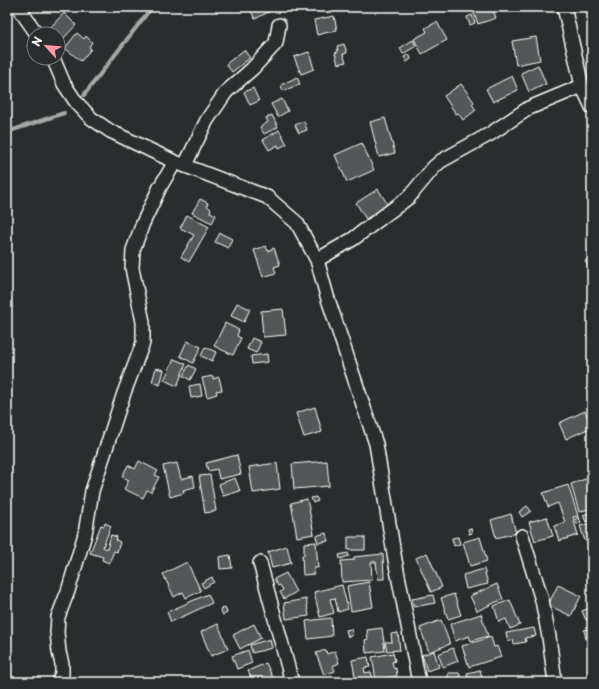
<svg xmlns="http://www.w3.org/2000/svg" width="599" height="689" font-family="'Playpen Sans',sans-serif">
<style>
.lines{fill:none;stroke-linecap:round;stroke-linejoin:round}
.stream{stroke:#a6a7a7;stroke-width:4}
.building{fill:#555758;stroke:#fff}
.street-casing{stroke:#fff;stroke-width:16}
.street{stroke:#2a2d2e;stroke-width:13}
</style>
<rect width="100%" height="100%" fill="#2a2d2e"/>
<filter id="ink" filterUnits="userSpaceOnUse"><feTurbulence type="fractalNoise" baseFrequency=".025" numOctaves="2"/><feDisplacementMap in="SourceGraphic" scale="8" xChannelSelector="R" yChannelSelector="G"/><feConvolveMatrix kernelMatrix="1 2 1 2 8 2 1 2 1" color-interpolation-filters="sRGB"/></filter>
<g filter="url(#ink)">
<g class="lines">
<path class="stream" d="M84 95 152 7
M7 132 64 113"/>
</g>
<path class="building" d="M249 7H273L274 9 255 19Z
M485 7H492L496 18 478 24 473 11Z
M64 13 76 25 62 40 58 34H44Z
M472 15 475 23 470 25 467 17Z
M334 16 337 30 317 35 314 20Z
M437 22 447 40 422 54 414 39 427 32 425 28Z
M77 33 84 39 86 36 92 42 89 47 91 49 81 61 65 48Z
M536 37 540 60 516 65 512 41Z
M413 40 416 46 403 54 400 48Z
M344 44 347 53 343 54 346 62 338 64 335 53 338 52 337 46Z
M244 50 250 58 232 72 226 64Z
M309 52 314 69 301 74 294 57Z
M409 54 411 59 407 62 404 57Z
M538 65 546 84 529 92 521 73Z
M512 76 518 90 493 102 486 89Z
M297 77 300 84 283 91 281 85Z
M461 84 474 102 472 104 476 110 463 120 458 113 456 114 444 96Z
M253 88 259 101 250 105 244 92Z
M282 99 288 111 278 117 271 104Z
M272 115 278 127 264 134 260 127 268 122 266 118Z
M385 118 395 153 379 157 370 122Z
M304 121 307 130 299 133 295 125Z
M279 130 287 144 279 148 278 145 269 150 263 140Z
M362 143 374 170 347 182 335 155Z
M378 189 388 205 366 219 356 203Z
M200 199 208 203 207 206 211 209 210 212 216 215 212 223 192 213Z
M187 215 209 227 189 262 181 257 194 235 180 228Z
M220 233 232 239 228 248 215 242Z
M266 246 268 251 274 248 280 265 274 267 276 273 263 277 254 250Z
M590 258 592 262V271L591 272 585 261Z
M237 303 250 309 244 322 231 316Z
M283 309 286 335 263 337 261 311Z
M225 323 239 330 237 336 241 338 233 355 214 346Z
M252 338 261 342 256 353 247 349Z
M187 341 201 347 193 363 180 356Z
M205 347 216 352 212 361 201 356Z
M267 354 268 362 252 364 251 356Z
M174 359 186 364 177 386 164 380Z
M189 365 196 369 190 380 183 376Z
M156 368 164 370 160 385 152 382Z
M213 376V379L219 377 222 390 216 391 217 394 207 397 202 378Z
M200 384 202 396 191 398 189 386Z
M315 407 322 432 304 437 296 413Z
M585 411 592 427 566 439 559 423Z
M237 455 241 474 219 479 217 469 208 471 206 463Z
M139 461 158 471 155 475 159 477 151 492 147 490 143 498 124 489 129 480 122 477 128 465 135 469Z
M327 461 329 486 294 489 292 464Z
M177 463 181 479 193 476 195 487 183 490 184 493 170 497 163 466Z
M277 463 280 489 253 493 249 467Z
M210 475 216 511 205 513 199 476Z
M591 477 592 508 579 512 571 484Z
M235 478 240 491 223 496 219 484Z
M568 485 578 516 573 517 578 535 559 541 554 526 565 522 558 503 548 507 543 493Z
M316 497 318 501 313 503 311 498Z
M307 499 314 534 297 537 291 503Z
M527 506 531 511 522 517 519 512Z
M592 512V520L586 522 583 515Z
M511 514 516 533 496 538 491 520Z
M547 517 553 536 535 541 529 522Z
M579 517 581 523 577 524 575 519Z
M105 523 111 526 103 547 107 549 111 535 117 537 116 540 120 542 117 552 114 551 109 563 102 560 103 557 90 553 101 525 104 526Z
M592 523V549L591 550 588 540 585 541 580 526Z
M471 528 472 533 469 534 468 529Z
M326 533 328 541 318 543 316 536Z
M348 537H365V550H348Z
M458 537 460 544 454 546 452 538Z
M480 537 487 561 470 566 463 542Z
M316 542 318 568H314V574L303 575 302 555H304V543Z
M287 546 291 563 272 568 268 552Z
M348 553 349 556 340 559 339 555Z
M427 553 442 587 431 592 416 558Z
M383 554 384 579H378L376 562H371L372 580 342 582 341 561 354 560V557Z
M230 555 232 568 220 569 219 557Z
M187 562 201 591 186 598 183 592 174 597 163 574Z
M484 569 488 584 466 589 463 575Z
M286 573 296 592 284 599 280 592 283 590 280 585 278 586 274 579Z
M212 577 214 582 204 588 201 583Z
M369 582 373 607 351 611 347 586Z
M497 584 503 599 477 611 470 596Z
M342 585 348 609 338 612 335 598 330 599 334 613 320 617 314 592Z
M558 585 581 596 571 616 548 605Z
M208 594 212 603 171 622 167 612Z
M454 594 461 615 448 619 441 598Z
M433 595 435 603 414 607 412 599Z
M306 599 309 616 286 619 284 603Z
M510 600 520 625 510 629 506 619 499 622 494 606Z
M225 607 227 613 223 615 220 609Z
M592 607V618L586 620 582 611Z
M481 614 488 636 471 641 469 636 455 641 450 624Z
M331 618 332 636 308 639 306 621Z
M441 620 450 644 429 652 420 628Z
M218 624 228 649 211 656 201 632Z
M254 624 261 638 240 649 233 635Z
M382 628 385 651 366 653 365 640 368 639 367 630Z
M534 628 536 636 525 638 526 642 514 644 513 640 508 642 506 633Z
M592 628V651L589 652 584 630Z
M351 629 353 635 348 637 346 630Z
M398 633 400 650 387 651 385 642H392L391 634Z
M491 637 494 647 497 646 501 657 469 667 462 646Z
M270 639 272 648 252 653 250 645Z
M453 648 458 661 443 667 438 654Z
M248 650 252 663 237 669 232 656Z
M326 650 327 654 335 651 339 663 333 666 335 671 324 675 316 653Z
M434 651 439 667 427 671 422 655Z
M393 653 395 661 392 662 394 669 396 668 397 676 376 680 372 657Z
M368 657 370 667 364 668 365 673 371 672 373 680 356 682 352 660Z
M266 663 275 682H253L248 671Z
M480 670 483 682H469L467 673Z
M448 673H460V682H448Z"/>
<g class="lines">
<defs>
<path id="street" d="M18 7 37 34
M564 7 582 86 592 107
M53 58 64 84 76 102 91 118 110 131 175 162 267 197 297 223 317 260 327 296 376 444 395 560 419 682
M185 165 207 120 226 92 252 69 276 43 279 25
M317 260 353 239 409 197 434 167 441 161 490 134 529 108 582 86
M522 536 542 600 549 637 555 682
M260 563 292 682
M58 682 62 674V664L59 652 57 632 58 617 68 591 85 534 92 491 124 393 143 343V322L132 268 133 250 143 223 160 187 175 162"/>
</defs>
<use href="#street" class="street-casing"/>
<use href="#street" class="street"/>
</g>
</g>
<rect width="599" height="689" fill="none" stroke="#2a2d2e" stroke-width="24"/>
<rect x="12" y="12" width="575" height="665" fill="none" stroke="#fff" stroke-width="1.5" filter="url(#ink)"/>
<g transform="translate(46 46) rotate(297)"><circle r="19" fill="#2a2d2e" stroke="#7f8182"/>
<path d="M0-3L7 15L0 10L-7 15Z" fill="#ff9aa2"/>
<text y="-6" font-size="11" font-weight="bold" text-anchor="middle" fill="#ffffff">N</text>
</g>
</svg>
